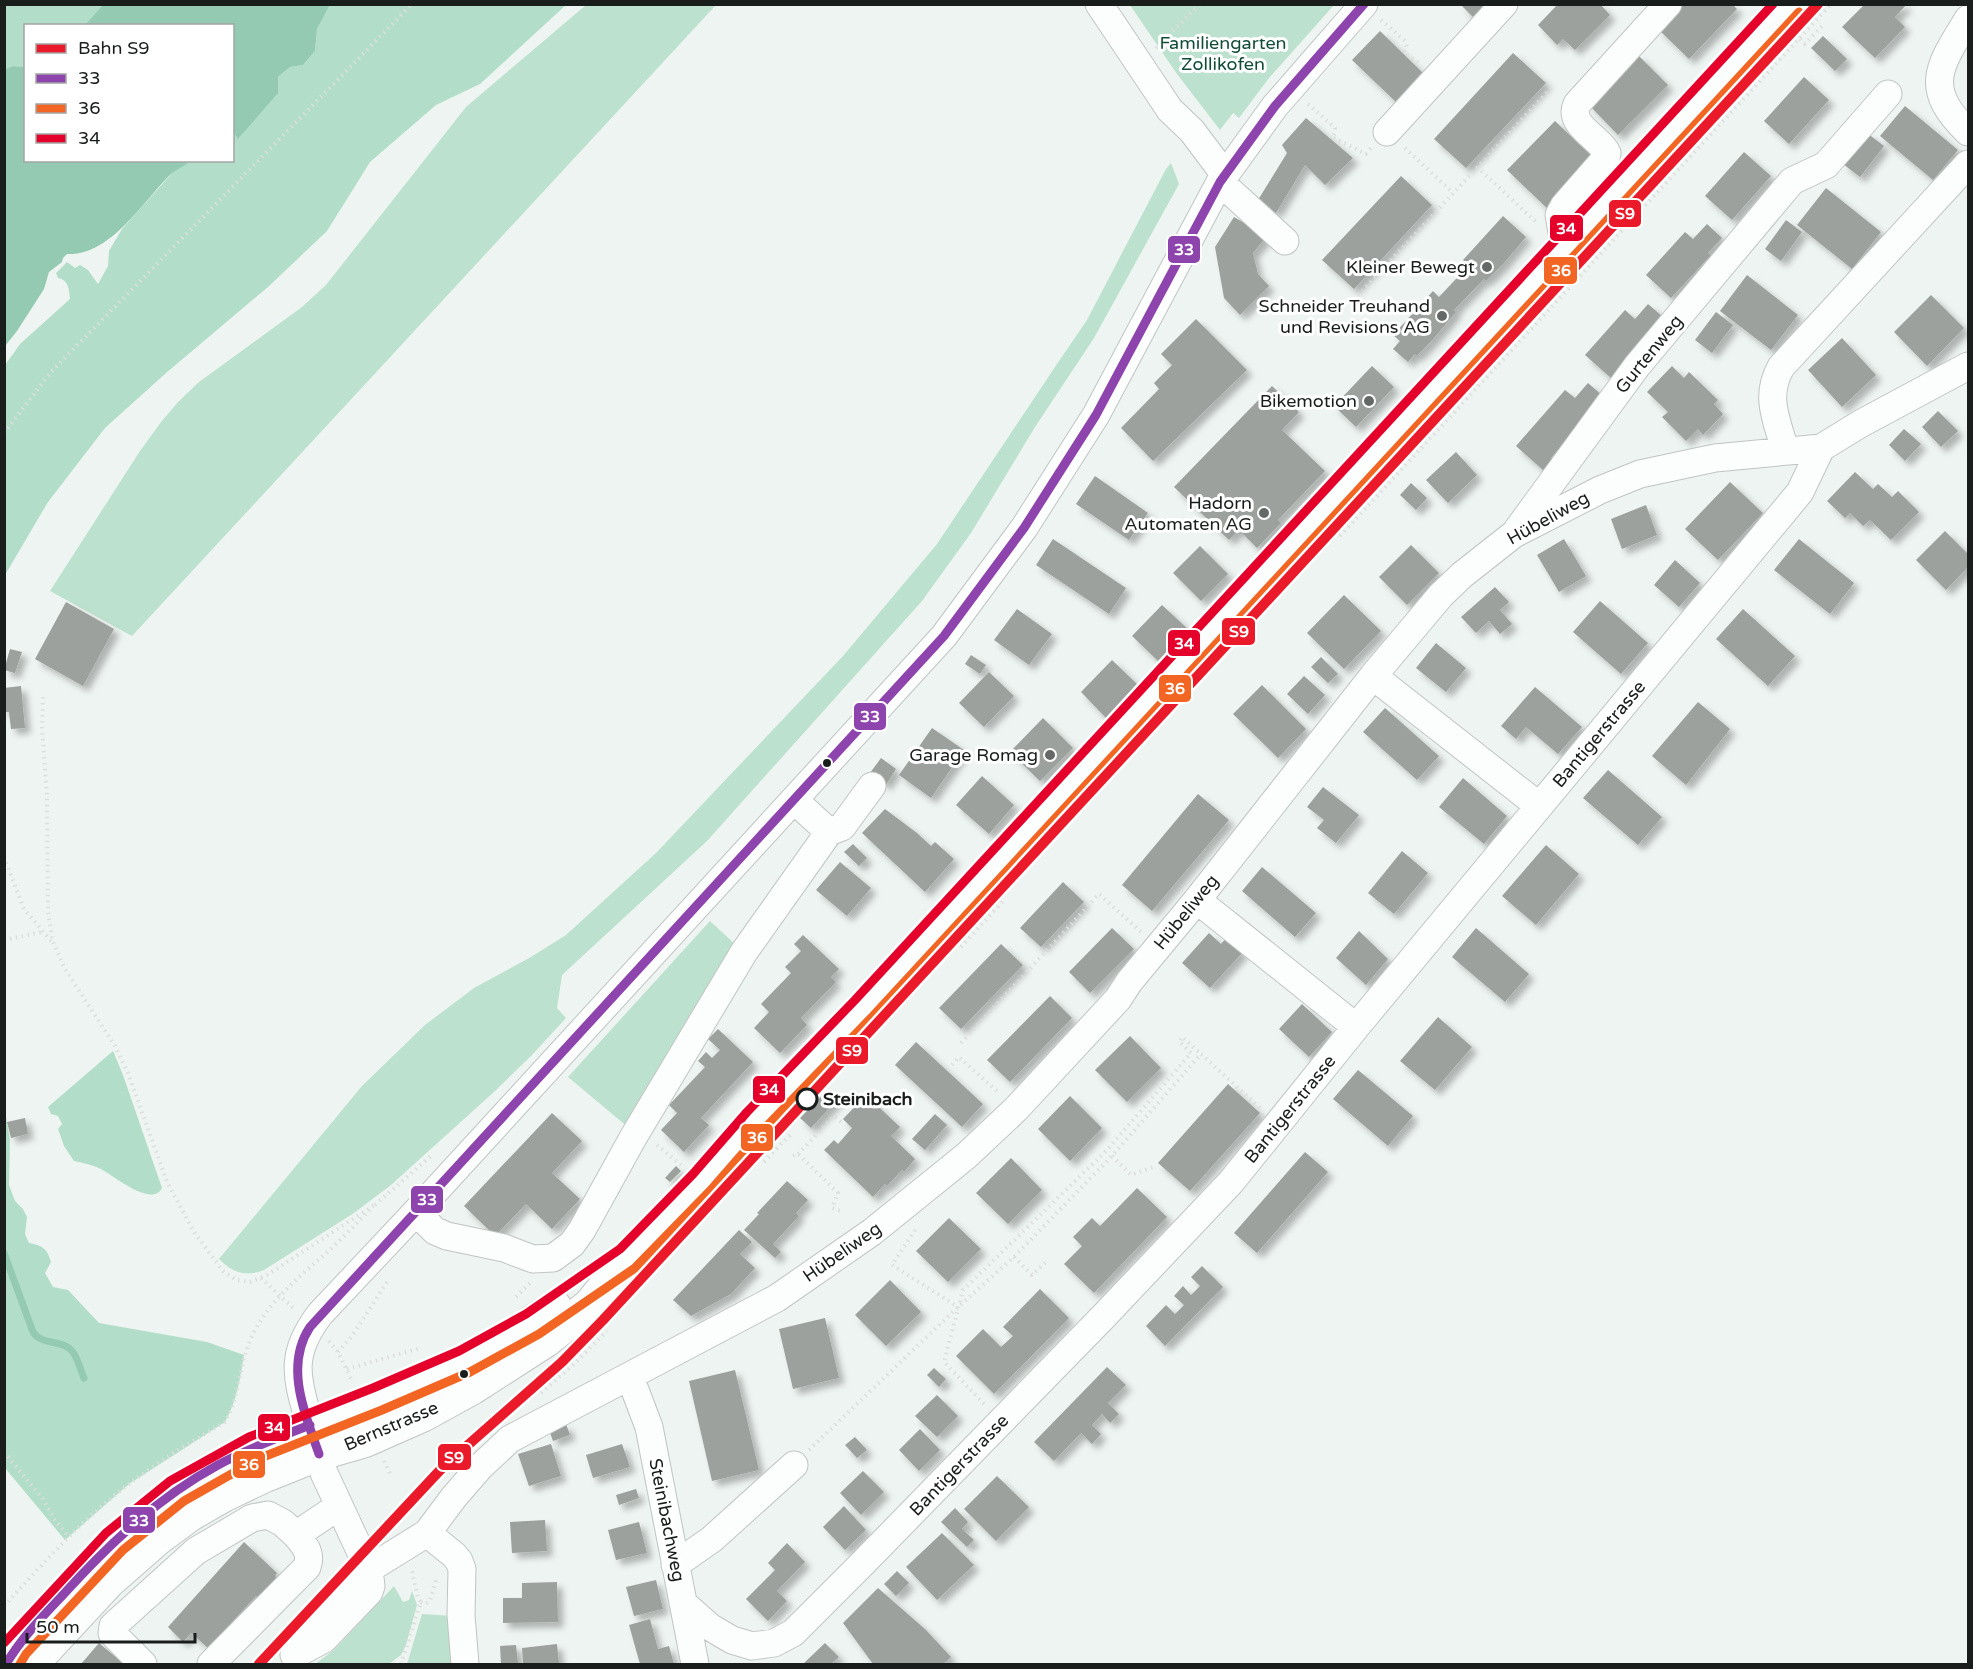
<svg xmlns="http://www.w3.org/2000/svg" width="1973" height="1669" font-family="'Varela Round',sans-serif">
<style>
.green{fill:#bde1cf}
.forest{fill:#b2dec9}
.water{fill:#94cab1}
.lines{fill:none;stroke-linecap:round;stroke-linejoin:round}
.stream{stroke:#94cab1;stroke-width:7}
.building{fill:#9ca19e;filter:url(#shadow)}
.minor-casing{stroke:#c0c5c2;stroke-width:29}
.major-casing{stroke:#c0c5c2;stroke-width:35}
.path{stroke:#dbdedd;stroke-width:4;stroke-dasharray:1.5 4.5;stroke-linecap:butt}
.minor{stroke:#fcfdfd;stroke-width:27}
.major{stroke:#fcfdfd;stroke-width:33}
.bus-1-casing{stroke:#fff;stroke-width:14}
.bus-2-casing{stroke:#fff;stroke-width:14}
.bus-3-casing{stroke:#fff;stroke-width:14}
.bus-1{stroke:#8e44ad;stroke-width:9}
.bus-2{stroke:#f26522;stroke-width:9}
.bus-3{stroke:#e4002b;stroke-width:9}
.rail-1-casing{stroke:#fff;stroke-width:15}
.rail-1{stroke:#ea1a2a;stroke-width:10}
.poi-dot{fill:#646967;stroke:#fff;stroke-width:2}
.bus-dot{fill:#191e1c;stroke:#fff;stroke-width:2}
.stop-dot{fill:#fff;stroke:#191e1c;stroke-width:3}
.labels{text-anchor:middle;stroke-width:6;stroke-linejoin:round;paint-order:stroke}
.park-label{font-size:18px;fill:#114d36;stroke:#fff}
.poi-label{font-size:18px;fill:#191e1c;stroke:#fff;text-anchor:end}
.street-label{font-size:18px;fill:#191e1c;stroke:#fff}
.stop-label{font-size:18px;font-weight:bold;fill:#191e1c;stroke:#fff;text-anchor:start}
.line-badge{stroke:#fff;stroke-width:2}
.badge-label{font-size:16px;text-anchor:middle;font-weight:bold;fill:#fff}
</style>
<defs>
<filter id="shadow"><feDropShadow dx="5.5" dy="5.5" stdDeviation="3" flood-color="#0004"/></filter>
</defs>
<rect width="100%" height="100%" fill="#eef4f1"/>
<path class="green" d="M586 5H716L132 636 50 591 140 451 161 422 179 401 199 382 302 307 326 285 466 107Z
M1130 5H1334L1269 78 1239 118 1233 113 1220 130 1177 74Z
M1171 163 1179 184 1094 338 1035 427 971 533 922 601 707 841 562 975 557 1008 566 1018 532 1055 495 1091 391 1185 354 1213 264 1270C245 1277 233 1273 219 1259L362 1086 425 1025 474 988 531 957 566 935 656 853 843 656 937 544 1057 364 1087 320 1166 169Z
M710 921 737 946 629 1128 568 1077Z
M394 1586 403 1602 409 1600 412 1591 417 1605 406 1645 401 1655 389 1664H315L334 1650Z
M422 1614 453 1616 456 1664H407Z"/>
<path class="forest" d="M5 5H104L85 25 26 26 25 67 13 66 5 70Z
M330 5H566L480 84 436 105 370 162 327 231 268 287 166 373 105 428 48 502 5 575V365L20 344 70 299C69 290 69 280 58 278L56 273 67 262 75 268 80 265 88 270 98 284 108 266 109 251 122 229 173 172 190 161 232 160 233 131 239 138 256 116 278 77 290 67 303 65 315 51 317 29Z
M113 1051 123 1075 162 1188C152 1208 114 1176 101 1169 93 1165 83 1163 74 1161L64 1146 58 1129 62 1124 58 1116 51 1114 48 1107Z
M5 1111 10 1140 9 1185 15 1201 23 1209 27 1217 25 1234 29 1243C43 1246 47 1248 51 1262L45 1273 53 1287 68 1290 99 1323 207 1342 244 1355C240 1379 237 1400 225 1422L129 1484 65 1540 5 1468Z"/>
<path class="water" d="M104 4H330V5L317 29 315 51 303 65 290 67 278 77V93L238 139 233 131 232 26 85 25Z
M13 66 25 67 26 160 190 161C185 166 177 169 171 174 143 201 111 256 67 254L63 258 62 262 49 272 44 289 17 331 5 346 4 70Z"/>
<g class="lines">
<path class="stream" d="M4 1253 33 1332C42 1346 62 1339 72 1351 78 1358 80 1369 84 1378"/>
</g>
<path class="building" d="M1460 4H1486L1474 18Z
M1558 4H1600L1610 15 1575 50 1563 39 1557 45 1538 25Z
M1682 4H1732L1737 9 1689 59 1658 29Z
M1865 4H1907L1895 17 1905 27 1875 58 1842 27Z
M1380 31 1424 74 1397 103 1352 60Z
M1823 36 1847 59 1835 71 1811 48Z
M1513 53 1546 83 1466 168 1434 139Z
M1638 55 1668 85 1618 135 1588 104Z
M1804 77 1829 100 1789 144 1764 121Z
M1905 106 1958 150 1933 180 1880 136Z
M1306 118 1353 158 1325 185 1305 165 1276 213 1258 200 1287 153 1282 145Z
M1555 121 1596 160 1550 211 1507 170Z
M1867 133 1884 146 1860 177 1843 164Z
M1744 152 1771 176 1732 220 1705 196Z
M1401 176 1432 205 1354 289 1322 260Z
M1826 188 1881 232 1852 269 1797 225Z
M1503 216 1526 237 1504 263 1486 281 1484 279 1454 310 1456 312 1434 338 1417 356 1415 354 1408 362 1393 349 1400 341 1393 335 1433 291 1439 297 1469 265 1463 260Z
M1234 217 1267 236 1253 253 1258 274 1269 286 1240 315 1224 298 1215 247Z
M1786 220 1802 232 1781 261 1765 249Z
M1707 224 1722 238 1708 253 1711 255 1671 298 1646 275 1685 232 1693 239Z
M1747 275 1798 315 1771 350 1720 311Z
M1931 295 1964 328 1927 366 1894 332Z
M1648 304 1662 316 1651 333 1611 378 1585 355 1625 310 1635 319Z
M1716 312 1733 325 1712 353 1695 340Z
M1196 319 1247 370 1153 461 1121 428 1159 389 1154 383 1172 365 1161 354Z
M1842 338 1876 375 1842 407 1808 370Z
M1372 366 1394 387 1356 427 1334 406Z
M1672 366 1684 378 1689 372 1718 400 1714 404 1723 414 1703 435 1698 429 1686 441 1662 417 1668 412 1647 392Z
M1588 383 1603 396 1551 458 1554 460 1544 471 1516 446 1565 390 1575 398Z
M1272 386 1299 412 1282 430 1325 471 1278 520 1281 523 1257 548 1239 530 1229 540 1174 487Z
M1938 411 1958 431 1941 447 1922 427Z
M1904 429 1921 444 1905 461 1889 445Z
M1456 452 1477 475 1448 503 1426 480Z
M1855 472 1873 489 1878 484 1892 497 1898 491 1919 512 1891 540 1870 520 1863 526 1850 513 1845 518 1827 501Z
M1095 476 1148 513 1129 540 1076 504Z
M1730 482 1763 513 1718 560 1685 529Z
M1411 483 1427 498 1416 510 1400 495Z
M1646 505 1657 535 1622 549 1611 519Z
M1945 531 1968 554V567L1946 590 1916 560Z
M1053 539 1126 588 1109 614 1036 565Z
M1564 539 1586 576 1559 592 1537 555Z
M1799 539 1854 583 1830 614 1774 570Z
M1411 545 1439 573 1407 605 1379 577Z
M1200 546 1228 574 1201 601 1173 573Z
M1675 560 1700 583 1679 607 1654 585Z
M1495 587 1509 602 1500 610 1512 624 1500 634 1489 621 1476 633 1461 617Z
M1344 595 1381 631 1344 669 1307 633Z
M1600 601 1648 643 1621 674 1573 632Z
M66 602 114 629 83 686 35 659Z
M1162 605 1189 630 1159 662 1132 636Z
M1017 609 1052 634 1029 665 994 640Z
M1743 609 1795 656 1768 686 1716 639Z
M1436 643 1466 668 1446 692 1416 668Z
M10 649 22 652 15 673 4 670Z
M971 655 986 665 980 674 965 664Z
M1321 657 1338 674 1328 683 1311 667Z
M1112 660 1138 685 1106 718 1081 692Z
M989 672 1014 696 984 727 959 703Z
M1304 676 1325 695 1308 714 1287 694Z
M1262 685 1306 729 1278 758 1233 714Z
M21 686 25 728 11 729 9 712H4V688Z
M1535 687 1582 727 1558 754 1526 727 1516 739 1501 726Z
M1698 702 1730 729 1686 785 1652 756Z
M1385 708 1439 756 1417 780 1363 732Z
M1043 718 1073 748 1040 781 1010 752Z
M932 728 964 750 931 798 899 775Z
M881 758 896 769 886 785 870 773Z
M1608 770 1662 817 1638 845 1583 798Z
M982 776 1014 805 989 834 956 805Z
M1463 778 1507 816 1484 844 1439 807Z
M1323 787 1359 815 1336 843 1317 828 1324 820 1307 807Z
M1198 794 1229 820 1152 911 1122 885Z
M885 809 917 833 931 846 935 842 954 859 925 892 862 833Z
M853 844 867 858 859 866 844 852Z
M1546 845 1579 874 1536 925 1502 896Z
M1402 851 1428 873 1394 914 1368 893Z
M840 862 871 888 847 916 816 890Z
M1262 867 1316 913 1295 937 1242 891Z
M1063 882 1084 902 1041 947 1020 928Z
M1112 928 1134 949 1090 993 1069 972Z
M1476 928 1529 974 1505 1002 1452 957Z
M1359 931 1388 959 1366 985 1336 958Z
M1209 933 1221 944 1227 937 1243 952 1210 988 1182 963Z
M803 935 839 969 831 977 836 982 801 1018 807 1025 780 1053 754 1028 769 1012 761 1004 791 973 785 967 801 951 794 944Z
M1001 944 1023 965 961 1029 939 1008Z
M1050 996 1072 1018 1010 1082 987 1060Z
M1302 1004 1332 1032 1309 1057 1279 1029Z
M1438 1017 1472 1047 1435 1090 1400 1061Z
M718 1029 753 1062 701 1118 709 1125 684 1152 661 1130 677 1113 669 1105 705 1067 698 1061 706 1052 712 1058 720 1050 708 1039Z
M1130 1036 1161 1068 1127 1102 1095 1070Z
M916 1042 983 1104 962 1127 895 1065Z
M1358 1070 1413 1116 1388 1146 1333 1099Z
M1228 1084 1260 1113 1190 1191 1158 1163Z
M827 1090 837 1100 811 1128 800 1118Z
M866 1095 900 1127 891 1136 915 1159 904 1172 902 1170 887 1186 885 1184 873 1197 824 1150 834 1140 838 1144 852 1128 843 1119Z
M1070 1096 1102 1128 1070 1161 1038 1129Z
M552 1113 582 1141 552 1173 580 1199 552 1229 526 1204 495 1236 464 1206Z
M935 1114 947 1125 925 1150 912 1139Z
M25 1118 28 1134 11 1138 7 1122Z
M1305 1152 1328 1172 1257 1253 1234 1233Z
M1011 1158 1042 1190 1008 1224 976 1193Z
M676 1166 681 1171 670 1182 665 1178Z
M787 1181 808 1200 796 1213 799 1216 773 1244 781 1252 775 1258 744 1230 759 1214 757 1213Z
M1137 1188 1167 1217 1094 1293 1064 1264 1082 1246 1073 1237 1092 1218 1100 1226Z
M949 1218 981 1249 948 1282 916 1251Z
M739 1230 752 1242 740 1254 755 1268 731 1294 691 1316 673 1300Z
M1202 1266 1223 1287 1165 1346 1146 1326 1166 1305 1175 1314 1184 1305 1174 1296 1183 1286 1191 1295 1200 1286 1191 1277Z
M890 1280 921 1312 886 1346 855 1315Z
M1040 1289 1069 1318 994 1394 956 1356 983 1329 1001 1347 1013 1336 1003 1327Z
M825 1318 839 1378 793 1389 779 1329Z
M1107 1367 1126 1385 1108 1403 1119 1414 1110 1423 1102 1414 1092 1425 1101 1434 1092 1444 1081 1433 1054 1461 1034 1442Z
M934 1368 946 1379 939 1387 927 1375Z
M735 1370 759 1470 712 1481 689 1381Z
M937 1395 958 1416 937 1437 915 1416Z
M566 1424 570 1435 553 1441 549 1430Z
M920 1429 940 1450 919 1471 899 1450Z
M855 1437 867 1450 857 1458 845 1445Z
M551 1444 561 1476 529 1486 518 1454Z
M622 1444 630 1467 593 1478 586 1455Z
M863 1471 884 1492 861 1515 840 1493Z
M997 1476 1029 1507 996 1541 964 1509Z
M636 1489 639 1498 619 1505 616 1495Z
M844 1506 866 1530 845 1550 823 1527Z
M955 1508 968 1522 962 1529 974 1540 967 1547 941 1522Z
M545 1520 547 1551 512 1553 510 1522Z
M639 1522 647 1553 616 1560 608 1530Z
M942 1533 974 1565 937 1600 906 1567Z
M244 1542 277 1573 275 1576 279 1580 264 1603 256 1596 208 1648 191 1633 183 1642 168 1627Z
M787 1543 805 1562 777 1591 787 1601 768 1621 746 1599 775 1570 768 1563Z
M897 1571 909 1583 896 1596 884 1584Z
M656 1580 663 1609 634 1616 626 1587Z
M557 1582 558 1622 503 1623V1598H522V1583Z
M878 1588 926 1630 951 1657 943 1664H873L843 1623Z
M650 1619 658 1649 669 1646 674 1664H640L629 1625Z
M99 1643 124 1664H81Z
M825 1643 839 1657 831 1664H806L804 1663Z
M557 1644 559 1664H519L523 1663 522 1648Z
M516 1645 518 1664H501L500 1646Z"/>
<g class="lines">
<defs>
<path id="minor" d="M1099 4 1170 110 1192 131 1225 175
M1968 19C1939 66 1922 88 1968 132
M1387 132 1504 4
M1220 182 1285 241
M1565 249 1559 215 1564 206 1606 158 1607 153C1599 137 1567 125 1577 104L1668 4
M1785 450C1777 420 1764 397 1781 367L1968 164
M1517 530 1637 366 1792 181 1826 165 1888 94
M1373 676 1539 806
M829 832 842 827 872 786
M1197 900 1356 1027
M416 1212 435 1231 447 1236 504 1248 533 1259 553 1258 572 1244 582 1230 634 1136 744 952 829 832 794 800
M630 1377 649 1427 695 1664
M310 1425C297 1378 288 1356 320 1314L416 1212 944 636 1024 528 1096 415 1220 182 1275 106 1364 4
M427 1533 454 1555 459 1561 462 1569 461 1615 465 1664
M675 1565 712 1539 794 1465
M683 1603 710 1627 732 1640 752 1646 774 1643 793 1633 863 1563 1103 1317 1231 1182 1356 1027 1800 492 1821 448
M297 1653 311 1625 353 1579 427 1533 454 1497 480 1467 510 1439 777 1298 872 1232 966 1156 1016 1109 1118 999 1129 982 1197 900 1373 676 1441 595 1462 575 1514 534 1600 490 1640 474 1715 458 1821 448 1860 424 1968 366
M294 1655 324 1639 369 1592 371 1586 369 1570 324 1473 319 1454
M143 1664 112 1633 113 1626 196 1551 252 1518 268 1515 283 1523 296 1535
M211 1664 307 1567C312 1553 305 1546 296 1535L339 1506"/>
<path id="major" d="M6 1664 16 1647 115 1541 177 1491 253 1448 378 1399 464 1362 505 1340 555 1307
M32 1664 109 1581 157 1539 191 1514 224 1495 264 1476 319 1454 364 1441 423 1415 472 1388 545 1341 590 1305 628 1258 702 1182 756 1120 864 1008 1790 4"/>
</defs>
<use href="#minor" class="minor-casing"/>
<use href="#major" class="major-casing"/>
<path class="path" d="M1381 20 1405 41 1407 47 1404 52 1418 62
M1800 39 1805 44 1824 24
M1156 48 1200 4
M1308 104 1335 128V133L1332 137 1366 154 1371 148
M1405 148 1453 193
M1477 167 1536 222
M1354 300 1552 87
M4 433 51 372 412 4
M1340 536 1831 4
M43 697 42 727 47 797 48 912 53 942 65 969 115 1046 128 1073 167 1182 194 1232 223 1271 236 1280 250 1282 267 1275 376 1204
M4 857 24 909 52 942
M4 940 42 932
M961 947 1003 901
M961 1043 1099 894 1141 932
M952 1065 959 1057 1000 1094
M657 1145 681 1165
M798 1154 834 1116 843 1124
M793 1156 798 1154 838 1193 832 1208 841 1211
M1112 1156 1131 1175 1153 1167
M764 1162 792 1133
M375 1205 431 1156
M915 1230 892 1265 958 1307
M1014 1257 1032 1275 1047 1261
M261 1278 295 1310
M516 1297 530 1283
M329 1341 338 1352 352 1381
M338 1352 352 1336 389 1279
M347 1369 421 1348
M541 1393 575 1363 607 1331
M984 1404 944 1362 963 1290 1106 1151 1191 1053 1179 1041 1182 1037 1201 1054
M809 1450 958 1307 1014 1257 1112 1156 1201 1054 1260 1108
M4 1452 43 1499 54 1519 68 1536
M384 1461 390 1474
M421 1602 425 1604 430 1601 436 1580
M4 1606C44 1563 82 1519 129 1484 159 1461 193 1441 225 1422 241 1394 239 1362 253 1334 271 1297 305 1273 334 1246 346 1234 358 1222 370 1210
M401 1664 421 1602 418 1599 412 1571"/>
<use href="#minor" class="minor"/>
<use href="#major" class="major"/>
<defs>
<path id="bus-1" d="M319 1454C305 1414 284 1366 310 1327L944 636 1024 528 1096 415 1220 182 1275 106 1364 4
M6 1664C21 1639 41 1618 61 1597 107 1546 157 1498 218 1465 247 1449 279 1437 310 1425"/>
<path id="bus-2" d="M20 1664 26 1654 123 1550 184 1501 258 1459 382 1410 470 1372 539 1334 635 1268 711 1190 765 1128 873 1016 1799 12"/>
<path id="bus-3" d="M4 1643 106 1533 170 1481 249 1437 373 1388 459 1351 526 1314 620 1249 693 1174 747 1112 855 1000 1773 4"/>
</defs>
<use href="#bus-1" class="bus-1-casing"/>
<use href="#bus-2" class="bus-2-casing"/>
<use href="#bus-3" class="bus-3-casing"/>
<use href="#bus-1" class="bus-1"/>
<use href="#bus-2" class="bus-2"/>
<use href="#bus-3" class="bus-3"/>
<defs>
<path id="rail-1" d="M259 1664 443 1467 562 1362 603 1320 1818 4"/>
</defs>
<use href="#rail-1" class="rail-1-casing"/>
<use href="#rail-1" class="rail-1"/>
</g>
<g class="poi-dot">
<circle cx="1487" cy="267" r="6"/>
<circle cx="1442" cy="316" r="6"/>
<circle cx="1369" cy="401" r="6"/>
<circle cx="1264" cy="513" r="6"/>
<circle cx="1050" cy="755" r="6"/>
</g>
<g class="bus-dot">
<circle cx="827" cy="763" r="5"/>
<circle cx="464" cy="1374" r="5"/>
</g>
<circle class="stop-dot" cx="807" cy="1099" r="10"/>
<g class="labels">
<g class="park-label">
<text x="1223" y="49">Familiengarten<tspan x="1223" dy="21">Zollikofen</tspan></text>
</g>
<g class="poi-label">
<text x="1475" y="273">Kleiner Bewegt</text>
<text x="1430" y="312">Schneider Treuhand<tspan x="1430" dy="21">und Revisions AG</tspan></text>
<text x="1357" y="407">Bikemotion</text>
<text x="1252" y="509">Hadorn<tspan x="1252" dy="21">Automaten AG</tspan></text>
<text x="1038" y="761">Garage Romag</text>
</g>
<g class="street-label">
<text transform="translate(1649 354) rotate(-51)" y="6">Gurtenweg</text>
<text transform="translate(1548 518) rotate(-29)" y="6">Hübeliweg</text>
<text transform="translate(1599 734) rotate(-50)" y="6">Bantigerstrasse</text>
<text transform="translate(1186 912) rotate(-51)" y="6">Hübeliweg</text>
<text transform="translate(1290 1109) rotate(-51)" y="6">Bantigerstrasse</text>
<text transform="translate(842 1252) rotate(-35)" y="6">Hübeliweg</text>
<text transform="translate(391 1426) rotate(-23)" y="6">Bernstrasse</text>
<text transform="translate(959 1465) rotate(-46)" y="6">Bantigerstrasse</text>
<text transform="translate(667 1520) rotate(79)" y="6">Steinibachweg</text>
</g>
<g class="stop-label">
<text x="823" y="1105">Steinibach</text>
</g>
</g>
<g class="line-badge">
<rect x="1608" y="199" width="34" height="29" rx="6" fill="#ea1a2a"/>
<rect x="1549" y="214" width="35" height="28" rx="6" fill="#e4002b"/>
<rect x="1167" y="235" width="34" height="29" rx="6" fill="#8e44ad"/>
<rect x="1543" y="256" width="35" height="29" rx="6" fill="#f26522"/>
<rect x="1221" y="617" width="35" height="29" rx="6" fill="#ea1a2a"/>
<rect x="1167" y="629" width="34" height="28" rx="6" fill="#e4002b"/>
<rect x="1158" y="674" width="34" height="29" rx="6" fill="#f26522"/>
<rect x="853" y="702" width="34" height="29" rx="6" fill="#8e44ad"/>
<rect x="835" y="1036" width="34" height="29" rx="6" fill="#ea1a2a"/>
<rect x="752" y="1075" width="34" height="29" rx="6" fill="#e4002b"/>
<rect x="740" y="1123" width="34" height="29" rx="6" fill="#f26522"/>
<rect x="410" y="1185" width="34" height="29" rx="6" fill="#8e44ad"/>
<rect x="257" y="1413" width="34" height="29" rx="6" fill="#e4002b"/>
<rect x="437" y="1443" width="35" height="28" rx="6" fill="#ea1a2a"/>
<rect x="232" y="1450" width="34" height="29" rx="6" fill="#f26522"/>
<rect x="122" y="1506" width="34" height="28" rx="6" fill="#8e44ad"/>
</g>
<g class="badge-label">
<text x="1625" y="219">S9</text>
<text x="1566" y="234">34</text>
<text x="1184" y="255">33</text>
<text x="1561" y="276">36</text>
<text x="1239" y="637">S9</text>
<text x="1184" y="649">34</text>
<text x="1175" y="694">36</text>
<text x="870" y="722">33</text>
<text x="852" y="1056">S9</text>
<text x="769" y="1095">34</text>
<text x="757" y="1143">36</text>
<text x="427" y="1205">33</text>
<text x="274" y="1433">34</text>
<text x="454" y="1463">S9</text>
<text x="249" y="1470">36</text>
<text x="139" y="1526">33</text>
</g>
<rect width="1973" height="1669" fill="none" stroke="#191e1c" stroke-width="12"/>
<rect x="24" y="24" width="210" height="138" fill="#ffffff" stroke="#a3a5a4" stroke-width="1.5"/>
<rect x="36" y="44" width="30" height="9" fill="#ea1a2a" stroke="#a3a5a4" stroke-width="1.5"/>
<text x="78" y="54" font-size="18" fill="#191e1c">Bahn S9</text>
<rect x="36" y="74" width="30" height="9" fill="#8e44ad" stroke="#a3a5a4" stroke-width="1.5"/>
<text x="78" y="84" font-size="18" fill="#191e1c">33</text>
<rect x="36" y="104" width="30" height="9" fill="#f26522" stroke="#a3a5a4" stroke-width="1.5"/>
<text x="78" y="114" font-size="18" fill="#191e1c">36</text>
<rect x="36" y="134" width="30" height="9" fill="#e4002b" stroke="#a3a5a4" stroke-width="1.5"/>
<text x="78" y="144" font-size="18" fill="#191e1c">34</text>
<path d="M27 1633v9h168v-9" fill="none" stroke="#191e1c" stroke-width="3"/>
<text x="36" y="1633" font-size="18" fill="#191e1c" stroke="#ffffff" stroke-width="4.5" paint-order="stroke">50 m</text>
</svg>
